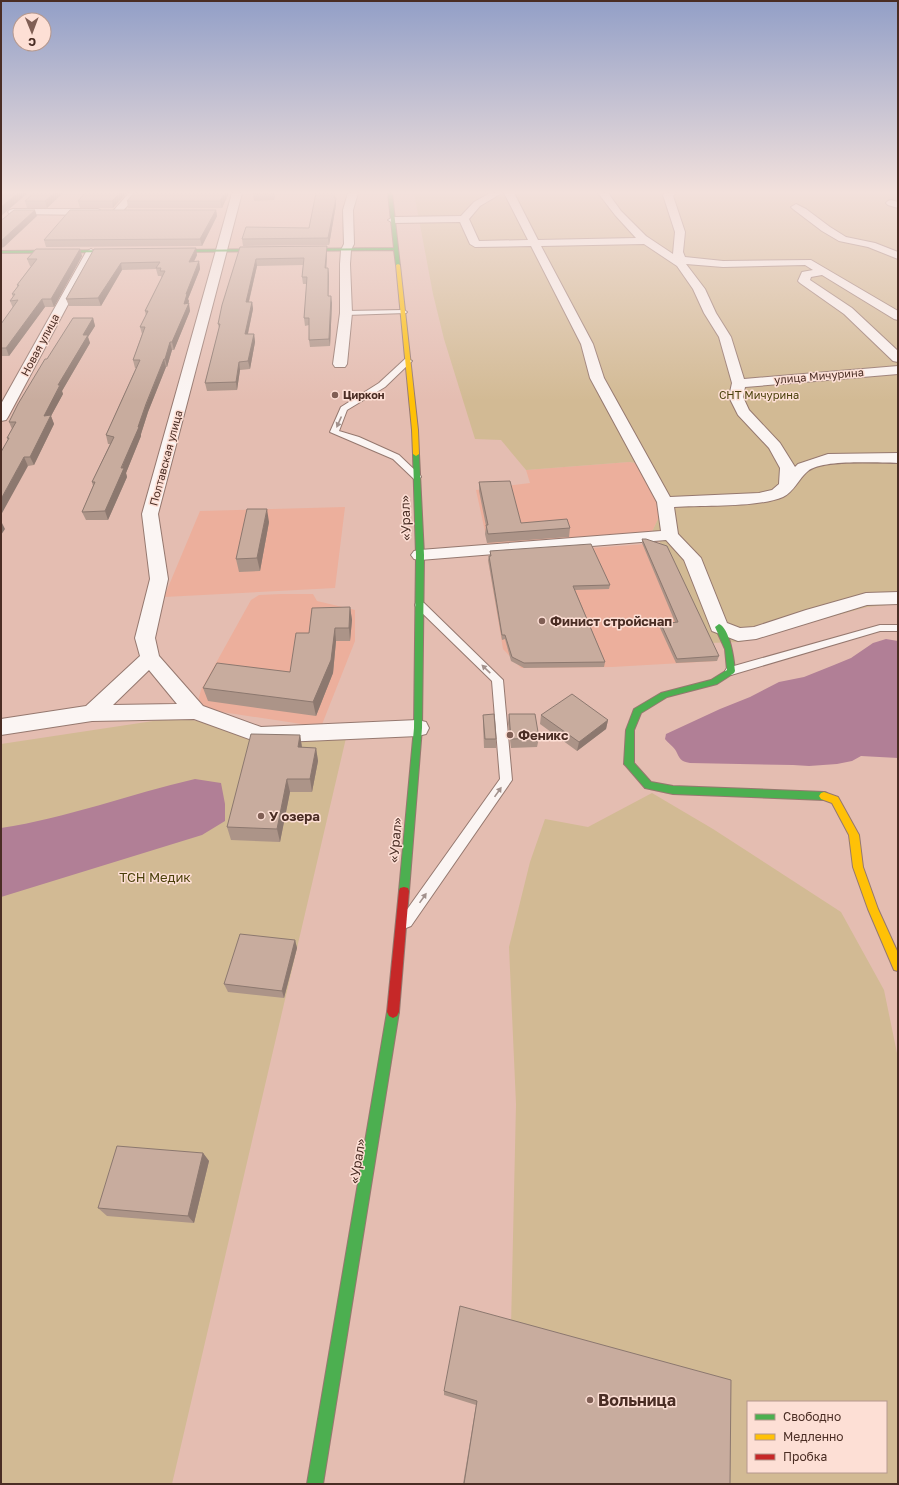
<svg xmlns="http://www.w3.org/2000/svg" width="899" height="1485" font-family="'Golos Text',sans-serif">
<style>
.built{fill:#ecaf9c}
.green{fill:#d2ba94;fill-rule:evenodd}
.water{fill:#b17f96}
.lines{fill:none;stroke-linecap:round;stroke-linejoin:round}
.lane-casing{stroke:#95786f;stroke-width:2}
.street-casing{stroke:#95786f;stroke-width:2}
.fast-casing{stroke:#95786f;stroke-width:2}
.slow-casing{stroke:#95786f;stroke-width:2}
.jam-casing{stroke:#95786f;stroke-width:2}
.lane{fill:#fbf5f3;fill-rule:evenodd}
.street{fill:#fbf5f3;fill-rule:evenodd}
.fast{fill:#4caf50;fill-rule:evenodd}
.slow{fill:#ffc107;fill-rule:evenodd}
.jam{fill:#c62828;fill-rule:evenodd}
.wall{fill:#ac9488}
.shaded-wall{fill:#8c786f}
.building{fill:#c8ac9e;stroke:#8c786f}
.oneway{fill:#a2918c}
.poi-dot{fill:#805f55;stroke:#fddfd5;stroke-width:1.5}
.labels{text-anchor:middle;stroke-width:3;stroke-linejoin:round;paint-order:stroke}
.far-street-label{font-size:11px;fill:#4a2d24;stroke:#fddfd5}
.far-poi-label{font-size:11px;font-weight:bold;fill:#4a2d24;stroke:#fddfd5;text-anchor:start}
.far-park-label{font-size:11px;fill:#493f09;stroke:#fddfd5}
.street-label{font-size:13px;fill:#4a2d24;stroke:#fddfd5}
.poi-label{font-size:13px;font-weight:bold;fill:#4a2d24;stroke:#fddfd5;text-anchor:start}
.park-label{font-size:13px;fill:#493f09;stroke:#fddfd5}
.near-poi-label{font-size:16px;font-weight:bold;fill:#4a2d24;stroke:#fddfd5;text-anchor:start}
</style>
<rect width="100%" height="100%" fill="#e4bdb1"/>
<path class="built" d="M629 462 637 463 658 503V519L652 532 488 545 476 490 530 483 526 470Z
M345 507 335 588 164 597 200 511Z
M647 544 666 551 717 661 612 667 521 668 503 649 488 560H508V554Z
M281 594H313L317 601 355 610V641L321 727 209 710 198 701 201 690 251 600 259 595Z"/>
<path class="green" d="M414 193H898V604L867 607 740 642 709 643 666 551 652 532 658 519V503L637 463 629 462 526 470 501 440 475 439 444 339 433 294Z
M173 718 346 738 172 1484H1V744Z
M652 793 713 829 841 912 884 990 898 1058V1484H719L511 1327 516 1104 509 947 530 862 545 819 588 827ZM748 1402H886V1472H748Z"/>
<path class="water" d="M886 639 898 641V758L861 756 852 761 837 764 809 766 793 765 690 763C680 761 680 759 676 751 674 747 668 743 665 739L666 734 720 709 750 697 779 682 804 677 834 665 851 658 873 643Z
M195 779 221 783 225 804V821L202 835 1 897V828C67 818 130 794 195 779Z"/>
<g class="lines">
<defs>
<path id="lane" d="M404 310 407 312 406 313 346 315 343 313 346 311Z
M405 359H408L412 361 385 387 347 410 339 431 359 437 399 455 420 475 421 477 417 480 414 479 393 459 330 432 341 407 379 383Z
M420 602 424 603 503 680 512 780 411 926 406 928 401 926 399 922 401 918 500 779 492 681 416 607 415 605 416 603Z
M880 625H898V631H880L731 675 727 674 725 671 727 668Z"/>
<path id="street" d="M129 193H139L120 214H114L112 212 114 210Z
M232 193H242L158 514 168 579 155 638 159 656 203 706 261 727 418 720 426 722 429 728 426 734 418 736 260 743 194 719 92 721 1 735V719L86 706 140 656 135 638 150 579 142 514ZM149 670 177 704 113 705Z
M348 193H358L353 210 354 244 351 250 350 264 352 313 347 364 345 367H335L333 364 340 313V264L341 250 344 244 343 210Z
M490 193H502L480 206 469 219 479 241 528 240 504 193H514L538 240 636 238 615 215 598 193H608L621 211 646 236 673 254 675 232 663 195 665 193H676L673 196 685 232 683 252 685 257 723 261 811 260 898 311V320L894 319 822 275 811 277 810 280 852 308 898 351V362L893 361 844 314 800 283 798 281 802 272 813 270 805 265 723 267 686 264 705 289 716 313 731 337 744 379 898 366V374L745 387 743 397 749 410 780 443 795 467 798 464 828 454 898 453V463C878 463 823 459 808 471 799 478 794 492 783 497 756 508 704 505 674 507L678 534 701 558 727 623 740 628 754 627 806 610 866 593 898 592V604L867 605 756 639 738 641 712 631 684 560 666 540 420 560 414 559 411 555 414 551 420 550 661 531 657 502 590 378 581 344 531 246 475 247 470 244 460 222 393 223 388 220 393 217 461 216 474 202ZM644 244 677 266 693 289 704 313 719 337 732 383 729 397 738 415 769 448 780 468 779 484 772 490 759 493 670 497 604 378 593 344 541 246Z
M891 200 898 202V208L888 205 886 203 888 201Z
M796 204 806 209 830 227 846 237 875 243 898 252V259L868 247 839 241 822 231 793 209 791 207Z
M13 209H98L103 212 98 215 10 214 8 212 10 210Z
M91 249 96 252 8 417 6 420 1 421V404L86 252Z"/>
<path id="fast" d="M388 193H392L400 266 396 265 394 250 166 252 164 251 166 250 394 248Z
M124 250 122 252 1 253V251Z
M416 452 419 454 424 555 422 728 409 891 408 894 404 895 400 894 399 891 414 728 416 555 413 454Z
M719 624C730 628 734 660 735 671L734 673 717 684 667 697 641 713 634 730V763L651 782 673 786 824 792 827 793 829 796 827 799 824 800 673 794 645 788 626 766 624 764 626 730 634 709 661 693 711 680 727 670 725 649 715 627Z
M393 1006 397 1008 399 1012 323 1484H307L387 1012 389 1008Z"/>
<path id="slow" d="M398 264 400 265 418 430 419 454 416 456 413 454 412 430 396 265Z
M824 792 838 797 859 835 863 867 878 909 898 953V971L894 970 868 909 853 867 849 835 832 803 821 799 819 796 821 793Z"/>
<path id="jam" d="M404 887 408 888 409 891 399 1012 397 1016 393 1018 389 1016 387 1012 399 891 400 888Z"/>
</defs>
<use href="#lane" class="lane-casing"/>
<use href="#street" class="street-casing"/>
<use href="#fast" class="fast-casing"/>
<use href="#slow" class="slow-casing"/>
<use href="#jam" class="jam-casing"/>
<use href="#lane" class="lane"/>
<use href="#street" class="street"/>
<use href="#fast" class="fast"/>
<use href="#slow" class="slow"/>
<use href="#jam" class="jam"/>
</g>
<path class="wall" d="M34 193H63L47 208H27L25 201Z
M127 193 113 208H80L78 201Z
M134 193H229L222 208H128L127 201Z
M275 193 274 200 254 201 253 194Z
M316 193H335V198L336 205 329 245 243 246 242 239 309 228Z
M216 210 217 216 202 246 46 247 44 240Z
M327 246V253L326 268H328L329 275 328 296 332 303 330 346 310 347 309 340V325L305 326 304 318 307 284H303L302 277 303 265 257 266 249 302H252L253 309 248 334H254L255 342 250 369 240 370 237 390 207 391 205 383 219 328 218 324 240 247Z
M80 249 82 256 54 307H45L9 356H1V324L13 308 10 301 13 297 12 294 17 287V285L31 266H30L27 259Z
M94 249 197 255 194 262 199 261 200 269 188 299 189 301 188 303 190 311 174 350H172L167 367H166L148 412 141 434V436L126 473 127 477 108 520H86L82 512 93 486 92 482 110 444H108L106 435 136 368H135L133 360 142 334 140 327 146 316 145 311 162 278 161 276H158L156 269 122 270 101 306H69L66 299Z
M93 318 95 326 88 337 90 343 62 391 63 394 51 416 54 424 34 465 28 466 8 440 7 438 12 429 9 422 47 359Z
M479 482 521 523 570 528 569 537 487 543 485 534 486 526 479 491Z
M269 522 260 571 239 572 236 559Z
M642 539 719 656 717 661 676 663 660 628 661 624 675 622 642 543Z
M490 551 610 585 609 589 575 590 605 662 604 667 524 668 511 661 505 639 502 640 488 560 489 556H490Z
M350 607 352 620 350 641H336L333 673 316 716 208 701 203 688 290 672 309 633Z
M509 714 539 738 537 747 511 748 508 723Z
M483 715 496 739V748H484L483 724Z
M541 715 608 720 606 729 577 751 540 724Z
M300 735 302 747 316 748 318 761 312 792H290L280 842 231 840 227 827Z
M295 940 297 948 284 998 228 992 224 984Z
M203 1153 209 1161 194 1223 107 1216 98 1208Z
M731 1380 730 1484H463L476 1405 444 1395V1391Z"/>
<path class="shaded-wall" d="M18 193H28L1 216V207Z
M54 193H63L47 208 45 201Z
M120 193H127L113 208 112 201Z
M225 193H229L222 208 220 201Z
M274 193H275L274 200Z
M334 193H335V203L336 198V205L329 245 328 238Z
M35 210 37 216 4 247 1 248V241Z
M216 210 217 216 202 246 200 239Z
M327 246V253L326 275 325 268Z
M196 248 197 255 190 269 189 262Z
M80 249 82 256 54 307 51 299Z
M256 259 257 266 247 309 246 302Z
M199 261 200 269 188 299 189 301 187 307 189 303 190 311 174 350 172 342 184 304 186 294Z
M121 263 122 270 101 306 98 298Z
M328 268 329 275 328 303Z
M331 296 332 303 330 346 329 339Z
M42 299 45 307 9 356 6 348Z
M252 302 253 309 246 342 245 334Z
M93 318 95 326 88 337 90 343 62 391 63 394 51 416 54 424 34 465 30 457 44 416 58 385 83 335Z
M254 334 255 342 250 369 248 361Z
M170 342 172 350 167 367 165 359Z
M164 359 166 367 148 412 141 434V436L126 473 127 477 108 520 105 511Z
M239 362 240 370 237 390 236 382Z
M24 457 28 466 1 515V499Z
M267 509 269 522 260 571 257 558Z
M1 521 5 529 1 535Z
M350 607 352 620 350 641 349 628Z
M335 628 336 641 333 673 316 716 313 702Z
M608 720 606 729 577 751 579 742Z
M300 735 302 748 298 747Z
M316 748 318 761 312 792 310 779Z
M287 779 290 792 280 842 277 829Z
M295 940 297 948 284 998 282 991Z
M203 1153 209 1161 194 1223 188 1216Z"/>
<path class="building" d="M1 193H18L1 207Z
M34 193H54L45 201H25Z
M85 193H120L112 201H78Z
M134 193H225L220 201H127Z
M253 193H274V194H253Z
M316 193H334V198H336L328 238 242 239 246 227 309 228Z
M14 210H35L1 241V220L3 219Z
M70 210H216L200 239 44 240Z
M327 246 325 268H328V296H331L329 339 309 340V318H304L307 277H302L304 258 256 259 246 302H252L245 334H254L248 361 239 362 236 382 205 383 220 324H218L222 305 240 247Z
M196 248 189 262 199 261 186 294H187L184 304 189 303 172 342H170L165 359H164L146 404 138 427H139L121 468H124L105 511 82 512 95 482H92L114 437 106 435 140 360H133L145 327H140L148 311H145L165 271H160L161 268H156L160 262 121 263 98 298 66 299 94 249Z
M36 249H80L51 299H42L6 348H1V324L18 300 10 301 15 294H12L19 285H17L37 259H27Z
M73 318H93L83 335H88L58 385H60L44 416 51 415 30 457H24L1 499V452L9 438H7L16 422H9L18 404 45 359H47Z
M510 481 521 523 567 519 570 528 488 534 486 525H488L479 482Z
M247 509H267L257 558 236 559Z
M642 539H646L667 546 719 656 677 659 661 624 678 622Z
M591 544 610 585 573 586 605 662 524 663 512 657 505 635H502L489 556H491L490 551Z
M350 607 349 628H335L331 660 313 702 203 688 217 663 290 672 296 633H309L312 608Z
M572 694 608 720 579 742 541 715Z
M494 714 496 739H485L483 715Z
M509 714H535L539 738 511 739Z
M251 734 300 735 298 747 316 748 310 779H287L277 829 227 827Z
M240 934 295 940 282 991 224 984Z
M117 1146 203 1153 188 1216 98 1208Z
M460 1306 731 1380 730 1484H464L477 1401 444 1391Z"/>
<defs><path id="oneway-solid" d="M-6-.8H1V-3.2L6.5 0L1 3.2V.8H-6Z"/></defs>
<g class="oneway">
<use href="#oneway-solid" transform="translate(339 422) rotate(114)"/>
<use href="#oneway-solid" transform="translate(486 669) rotate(-136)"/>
<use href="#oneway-solid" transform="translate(498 792) rotate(-55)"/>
<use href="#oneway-solid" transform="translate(423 898) rotate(-55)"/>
</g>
<linearGradient id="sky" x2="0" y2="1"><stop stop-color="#929fc7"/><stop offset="0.48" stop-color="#f3e1dc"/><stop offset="1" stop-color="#f3e1dc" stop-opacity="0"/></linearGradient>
<rect width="899" height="401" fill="url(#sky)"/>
<g class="poi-dot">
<circle cx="335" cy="395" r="4"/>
<circle cx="542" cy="621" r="4"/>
<circle cx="510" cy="735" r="4"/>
<circle cx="261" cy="816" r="4"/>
<circle cx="590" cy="1400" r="4"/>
</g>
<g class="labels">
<g class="far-street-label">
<text transform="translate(40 345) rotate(-62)" y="4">Новая улица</text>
<text transform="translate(819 376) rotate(-5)" y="4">улица Мичурина</text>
<text transform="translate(166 458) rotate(-75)" y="4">Полтавская улица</text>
</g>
<g class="far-poi-label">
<text x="343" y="399">Циркон</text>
</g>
<g class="far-park-label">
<text x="759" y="399">СНТ Мичурина</text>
</g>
<g class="street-label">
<text transform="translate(405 518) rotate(-92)" y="5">«Урал»</text>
<text transform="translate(395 840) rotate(-85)" y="5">«Урал»</text>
<text transform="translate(357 1161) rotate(-81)" y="5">«Урал»</text>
</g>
<g class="poi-label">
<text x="550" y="626">Финист стройснап</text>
<text x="518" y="740">Феникс</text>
<text x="269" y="821">У озера</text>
</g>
<g class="park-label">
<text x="155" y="882">ТСН Медик</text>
</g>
<g class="near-poi-label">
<text x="598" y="1406">Вольница</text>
</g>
</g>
<rect width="899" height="1485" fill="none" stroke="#4a2d24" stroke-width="4"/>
<rect x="747" y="1401" width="140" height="72" fill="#fddfd5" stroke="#b5988e"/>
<rect x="755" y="1414" width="20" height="6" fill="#4caf50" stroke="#b5988e"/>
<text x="783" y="1421" font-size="12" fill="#4a2d24">Свободно</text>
<rect x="755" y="1434" width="20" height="6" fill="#ffc107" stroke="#b5988e"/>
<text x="783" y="1441" font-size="12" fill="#4a2d24">Медленно</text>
<rect x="755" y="1454" width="20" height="6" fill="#c62828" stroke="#b5988e"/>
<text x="783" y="1461" font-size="12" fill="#4a2d24">Пробка</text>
<g transform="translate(32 32) rotate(179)"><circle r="19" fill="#fddfd5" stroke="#b5988e"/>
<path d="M0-3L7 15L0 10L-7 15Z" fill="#805f55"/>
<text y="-6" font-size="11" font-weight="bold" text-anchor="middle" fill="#4a2d24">С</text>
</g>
</svg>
